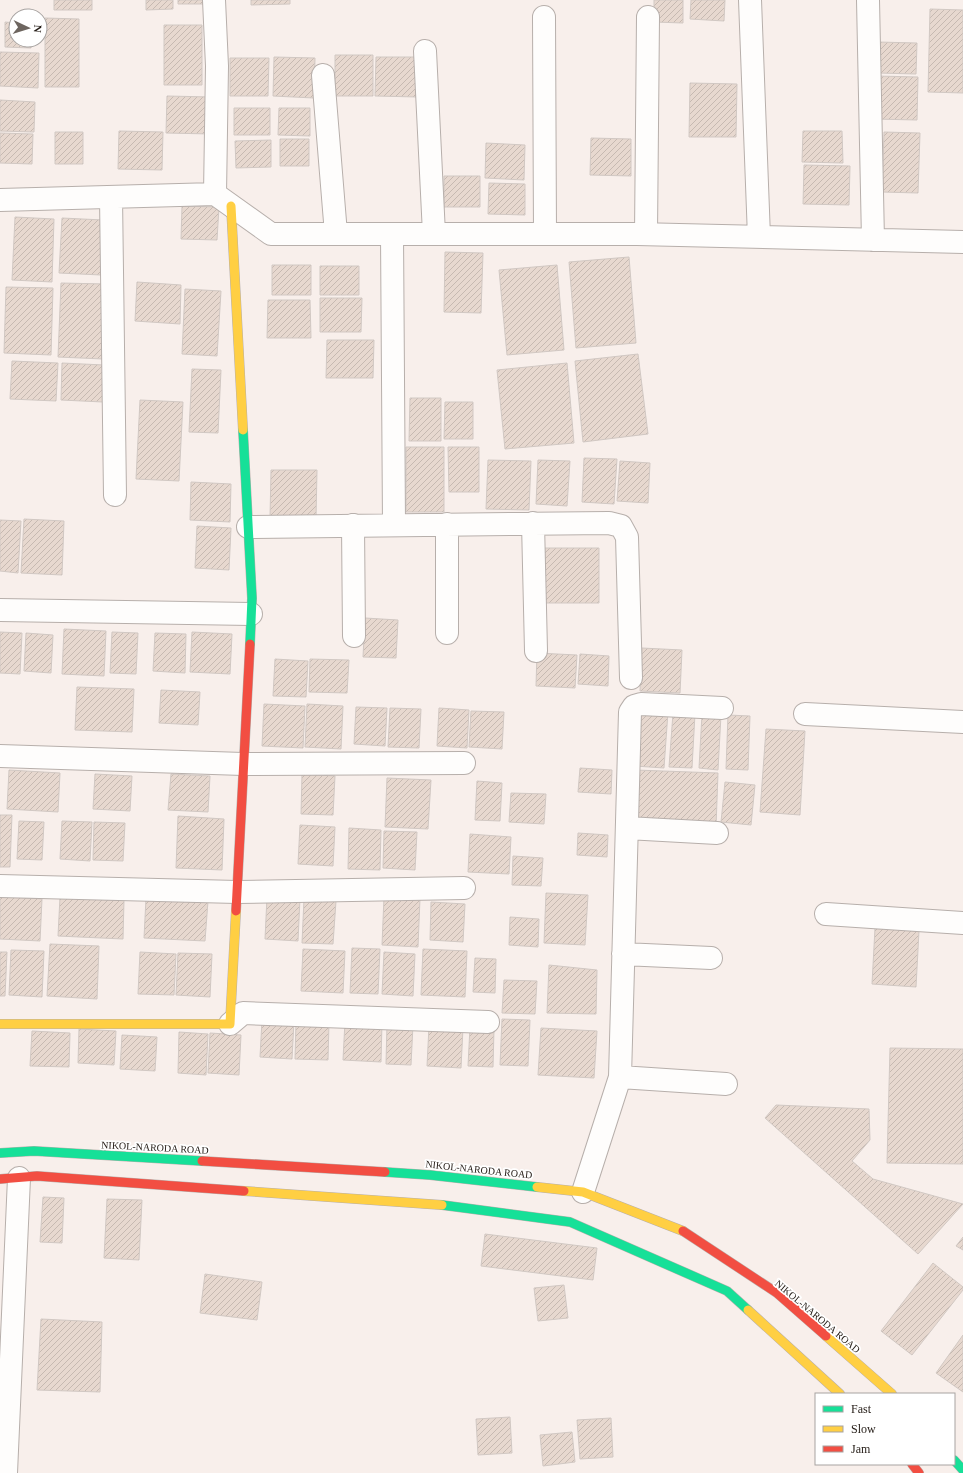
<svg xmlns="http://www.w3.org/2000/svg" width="963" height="1473" font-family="Georgia,serif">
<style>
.building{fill:url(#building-hatch);stroke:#d1c8c3}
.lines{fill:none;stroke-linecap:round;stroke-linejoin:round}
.street-casing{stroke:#b7afab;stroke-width:24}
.fast-casing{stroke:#b7afab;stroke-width:10}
.slow-casing{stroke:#b7afab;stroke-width:10}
.jam-casing{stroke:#b7afab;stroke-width:10}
.street{stroke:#fefdfc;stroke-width:22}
.fast{stroke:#16e098;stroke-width:9}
.slow{stroke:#ffcf43;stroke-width:9}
.jam{stroke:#f24e42;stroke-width:9}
.labels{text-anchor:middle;stroke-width:3.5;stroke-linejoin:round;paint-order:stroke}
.street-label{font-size:10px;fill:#221a14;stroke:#fff}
</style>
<defs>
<pattern id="building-hatch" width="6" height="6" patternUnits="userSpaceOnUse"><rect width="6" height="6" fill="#e7d8cf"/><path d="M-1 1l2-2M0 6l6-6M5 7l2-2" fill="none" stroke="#c6b9b1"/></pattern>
</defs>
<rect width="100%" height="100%" fill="#f8efeb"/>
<path class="building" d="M54 0H92V10H54Z
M146 0H173V9L146 10Z
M178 0H204V4H178Z
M251 0H290V4L251 5Z
M654 0H683V23L654 22Z
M691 0H725L724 21 690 19Z
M930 9 963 10V93L928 92Z
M45 18 79 19V87H45Z
M5 22 16 23V40H31V48L5 47Z
M164 25H202V85H164Z
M878 42 917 43 916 74 878 73Z
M0 52 39 53 38 88 0 86Z
M335 55H373V96H335Z
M274 57 315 58 314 98 273 96Z
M376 57H419L418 97 375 96Z
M230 58H269L268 96H230Z
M876 76 918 77 917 120 874 119Z
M690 83 737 84 736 137H689Z
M167 96 211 97V134L166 133Z
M0 100 35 102 34 132 0 131Z
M234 108H270V135H234Z
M279 108H310V136L278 135Z
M119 131 163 132 162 170 118 169Z
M803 131H842L843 163 802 162Z
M55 132H83V164H55Z
M884 132 920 133 918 193 882 192Z
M0 133 33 134 32 164 0 163Z
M591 138 631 139V176L590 175Z
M280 139H309V166H280Z
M271 140V167L236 168 235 141Z
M486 143 525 145 524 180 485 178Z
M804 165 850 166 849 205 803 204Z
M444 176H480V207H444Z
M489 183 525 184V215L488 214Z
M182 206 219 207 217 240 181 239Z
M15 217 54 219 52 282 12 280Z
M62 218 103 220 101 275 59 273Z
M445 252 483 253 481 313 444 312Z
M629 257 636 343 576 348 569 262Z
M272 265H311V295H272Z
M557 265 564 350 507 355 499 270Z
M320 266H359V295H320Z
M137 282 181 285 180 324 135 321Z
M61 283 106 284 103 359 58 357Z
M6 287 53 288 51 355 4 353Z
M185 289 221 291 217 356 182 354Z
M320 298H362L361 332H320Z
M268 300H310L311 338H267Z
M327 340H374L373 378H326Z
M638 354 648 434 583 442 575 361Z
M12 361 58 363 56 401 10 399Z
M62 363 104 365 103 402 61 400Z
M567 363 574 443 505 449 497 370Z
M192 369 221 370 218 433 189 432Z
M410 398H441V441H409Z
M140 400 183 402 179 481 136 479Z
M445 402H473V439H444Z
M406 447H444V512H406Z
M448 447H479V492H449Z
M584 458 617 459 614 504 582 502Z
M488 460 531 461 529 510 486 509Z
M538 460 570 461 567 506 536 504Z
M620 461 650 463 648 503 617 501Z
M271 470H317L316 519 270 518Z
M191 482 231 484 230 522 190 520Z
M24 519 64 521 62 575 21 573Z
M0 520 21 521 18 573 0 571Z
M197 526 231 528 229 570 195 568Z
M541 548H599V603H541Z
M365 618 398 620 396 658 363 657Z
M64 629 106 631 104 676 62 674Z
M0 632 22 633 20 674 0 673Z
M112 632 138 633 136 674 110 673Z
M192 632 232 634 230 674 190 672Z
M26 633 53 635 51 673 24 671Z
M155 633 186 634 185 673 153 671Z
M642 648 682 650 680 693 640 691Z
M537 653 577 655 575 688 536 686Z
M580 654 609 656 608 686 578 684Z
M275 659 308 661 306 697 273 696Z
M310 659 349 660 347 693 309 692Z
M77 687 134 689 132 732 75 730Z
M161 690 200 692 198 725 159 723Z
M264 704 305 706 303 748 262 746Z
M307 704 343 706 341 749 305 747Z
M356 707 387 708 385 746 354 744Z
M390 708 421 709 419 748 388 747Z
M439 708 469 710 467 748 437 746Z
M639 710 668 712 664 768 635 766Z
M471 711 504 712 502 749 469 747Z
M673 713 695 714 692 768 669 767Z
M702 714 721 715 718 770 699 768Z
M728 715 750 716 748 770 726 769Z
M766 729 805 731 800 815 760 812Z
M580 768 612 770 611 794 578 792Z
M9 770 60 773 58 812 7 809Z
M635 770 718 773 716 827 632 824Z
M95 774 132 776 130 811 93 809Z
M171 774 210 776 208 812 168 810Z
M302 774 335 776 333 815 301 814Z
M387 778 431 780 428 829 385 827Z
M477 781 502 783 500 821 475 820Z
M725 782 755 785 751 825 721 822Z
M511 793 546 794 544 824 509 822Z
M0 815H12L10 867H0Z
M178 816 224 819 222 870 176 868Z
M19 821 44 822 42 860 17 859Z
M62 821 92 822 90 861 60 859Z
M94 822 125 823 123 861 93 860Z
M300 825 335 827 333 866 298 864Z
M349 828 381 830 380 870 348 869Z
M384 831 417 832 415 870 383 868Z
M578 833 608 835 607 857 577 855Z
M470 834 511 837 509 874 468 872Z
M513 856 543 858 541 886 512 885Z
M546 893 588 895 585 945 544 943Z
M0 896 42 899 40 941 0 939Z
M60 897 124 900 123 939 58 936Z
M267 897 300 898 298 941 265 939Z
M384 897 420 898 418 947 382 945Z
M146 898 208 901 205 941 144 938Z
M304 899 336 901 333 944 302 943Z
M431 902 465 904 463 942 430 940Z
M510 917 539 919 538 947 509 945Z
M875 928 919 931 916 987 872 984Z
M50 944 99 946 97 999 47 996Z
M352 948 380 949 378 994 350 993Z
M303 949 345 951 343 993 301 991Z
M423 949 467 951 465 997 421 995Z
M11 950 44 951 42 997 9 995Z
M0 952H7L5 996H0Z
M140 952 176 954 174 995 138 994Z
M384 952 415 954 413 996 382 994Z
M178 953 212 954 210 997 176 995Z
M475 958 496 959 495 993 473 992Z
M549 965 597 970 596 1014 547 1013Z
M504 980 537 981 535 1014 502 1013Z
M502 1019 530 1020 528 1066 500 1065Z
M262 1020 294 1021 292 1059 260 1057Z
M296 1021 329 1023 328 1060 295 1059Z
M345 1021 382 1022 381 1062 343 1060Z
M387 1024 413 1025 411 1065 386 1064Z
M429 1026 463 1028 461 1068 427 1066Z
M470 1027 494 1029 493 1067 468 1066Z
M541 1028 597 1031 594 1078 538 1075Z
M79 1029 116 1031 114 1065 78 1063Z
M32 1031 70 1033 69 1067 30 1066Z
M179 1032 208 1034 206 1075 178 1073Z
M210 1033 241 1035 239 1075 208 1073Z
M122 1035 157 1037 155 1071 120 1069Z
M890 1048 963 1049V1164L887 1163Z
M776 1105 869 1109 870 1140 852 1161 873 1179 963 1204 918 1254 765 1118Z
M43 1197 64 1198 62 1243 40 1242Z
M107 1199 142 1200 139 1260 104 1258Z
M485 1234 597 1248 593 1280 481 1266Z
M963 1237V1250L956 1246Z
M933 1263 963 1287V1290L912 1355 881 1331Z
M205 1274 262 1282 257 1320 200 1313Z
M564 1285 568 1318 538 1321 534 1288Z
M41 1319 102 1322 100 1392 37 1390Z
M963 1335V1392L936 1373Z
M510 1417 512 1453 478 1455 476 1419Z
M611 1418 613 1457 580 1459 577 1420Z
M572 1432 575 1462 543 1466 540 1435Z"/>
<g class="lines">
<defs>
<path id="street" d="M214 0 217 66 215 194
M750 0 759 237
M868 0 873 240
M544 17 545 234
M425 51 434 234
M323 75 336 234
M111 197 115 495
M0 200 215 194 271 234H637L963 242
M392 234 394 524
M646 234 648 17
M533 523 536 651
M447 524V633
M353 525 354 636
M248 527 609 523 621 526 627 537 631 678
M0 610 251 614
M722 708 641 704 634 706 630 712 620 1077 726 1084
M805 714 963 722
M0 756 243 764 464 763
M627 828 717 833
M0 886 237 892 464 888
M826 914 963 923
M623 954 711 958
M230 1024 243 1013 488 1022
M583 1192 620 1077
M6 1473 19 1178"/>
<path id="fast" d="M243 430 252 598 250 644
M0 1153 34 1151 202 1161
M385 1172 430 1175 537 1187
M442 1205 570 1222 727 1291 748 1310
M954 1460 963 1470"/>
<path id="slow" d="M231 206 243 430
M0 1024H230L236 911
M537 1187 583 1192 683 1231
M244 1191 442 1205
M748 1310 840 1394
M826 1336 892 1394"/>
<path id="jam" d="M236 911 250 644
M202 1161 385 1172
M0 1179 37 1176 244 1191
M683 1231 777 1293 826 1336
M912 1464 919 1473"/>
</defs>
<use href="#street" class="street-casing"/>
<use href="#fast" class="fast-casing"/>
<use href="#slow" class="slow-casing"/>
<use href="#jam" class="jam-casing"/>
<use href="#street" class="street"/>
<use href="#fast" class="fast"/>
<use href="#slow" class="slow"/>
<use href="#jam" class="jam"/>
</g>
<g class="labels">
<g class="street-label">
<text transform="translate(155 1147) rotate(3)" y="4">NIKOL-NARODA ROAD</text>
<text transform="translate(479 1169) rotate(6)" y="4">NIKOL-NARODA ROAD</text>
<text transform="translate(818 1316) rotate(40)" y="4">NIKOL-NARODA ROAD</text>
</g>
</g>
<rect x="815" y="1393" width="140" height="72" fill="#ffffff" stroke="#a7a3a1"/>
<rect x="823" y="1406" width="20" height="6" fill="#16e098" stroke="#a7a3a1"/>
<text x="851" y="1413" font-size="12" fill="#221a14">Fast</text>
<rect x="823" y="1426" width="20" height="6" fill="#ffcf43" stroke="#a7a3a1"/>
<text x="851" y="1433" font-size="12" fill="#221a14">Slow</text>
<rect x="823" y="1446" width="20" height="6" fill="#f24e42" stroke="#a7a3a1"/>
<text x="851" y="1453" font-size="12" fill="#221a14">Jam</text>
<g transform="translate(28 28) rotate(94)"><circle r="19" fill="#ffffff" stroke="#a7a3a1"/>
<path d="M0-3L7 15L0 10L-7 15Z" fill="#6d655f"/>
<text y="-6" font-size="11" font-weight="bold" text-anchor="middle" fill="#221a14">N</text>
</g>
</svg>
